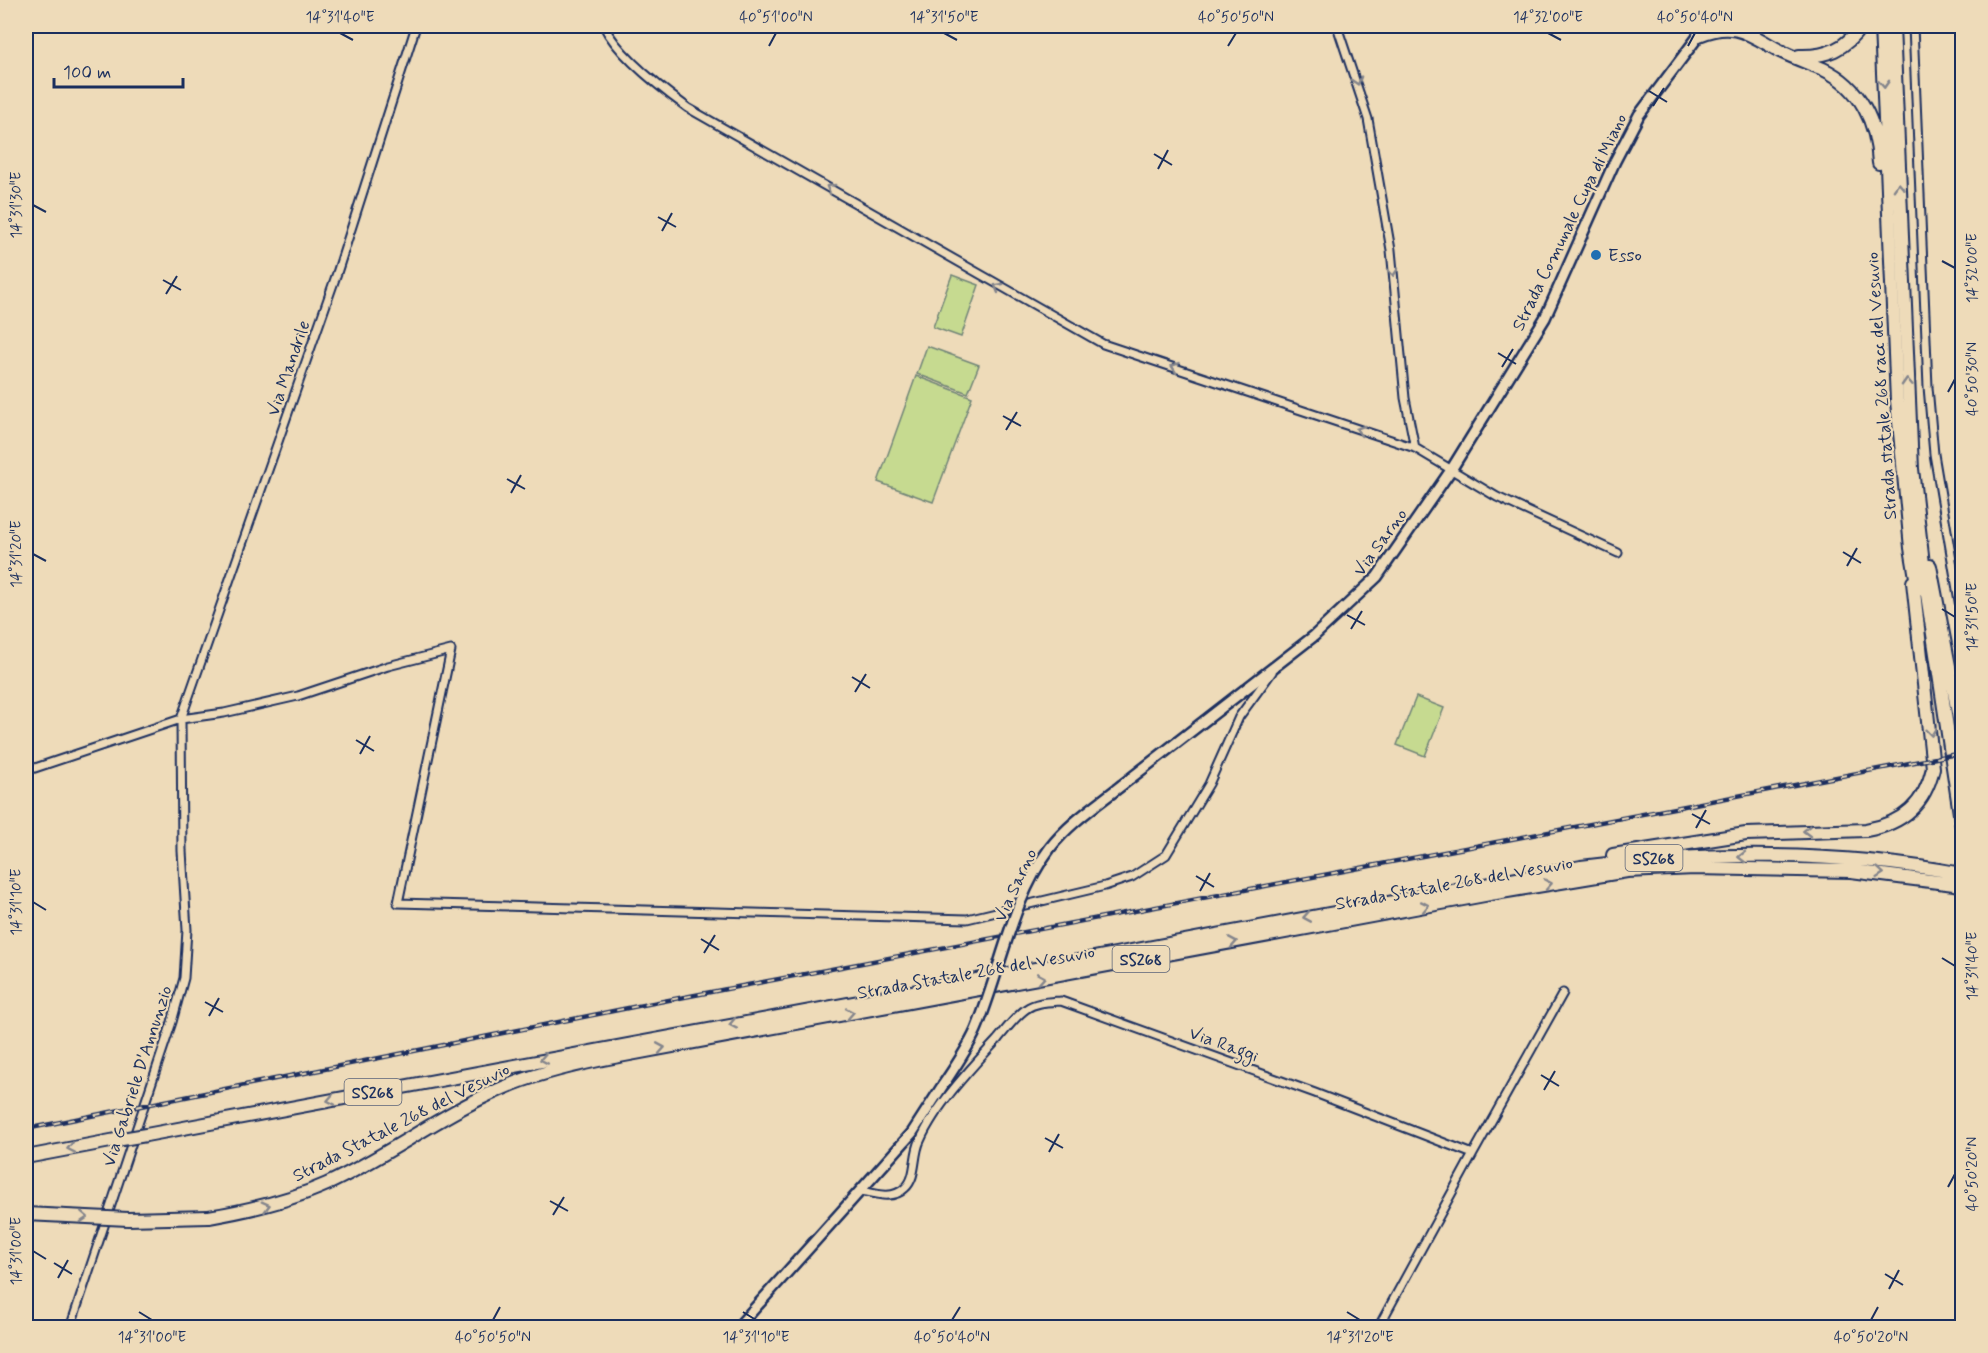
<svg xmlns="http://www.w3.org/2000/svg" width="1988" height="1353" font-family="Mynerve,sans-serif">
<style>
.green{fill:#c6da90;stroke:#708477;stroke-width:1.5}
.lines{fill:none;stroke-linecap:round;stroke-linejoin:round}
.minor-casing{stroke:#1b2f5e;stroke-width:11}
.tertiary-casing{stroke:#1b2f5e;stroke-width:14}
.trunk-casing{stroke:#1b2f5e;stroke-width:16}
.minor{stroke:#eedbb9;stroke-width:7}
.tertiary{stroke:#eedbb9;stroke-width:9}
.trunk{stroke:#eedbb9;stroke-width:12}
.rail-casing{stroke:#1b2f5e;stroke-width:4.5}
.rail{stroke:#eedbb9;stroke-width:2;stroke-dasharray:7;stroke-linecap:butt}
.tertiary-bridge-casing{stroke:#1b2f5e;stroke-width:14;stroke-linecap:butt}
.trunk-bridge-casing{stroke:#1b2f5e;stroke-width:16;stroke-linecap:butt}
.tertiary-bridge{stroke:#eedbb9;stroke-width:9}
.trunk-bridge{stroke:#eedbb9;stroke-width:12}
.oneway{stroke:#84858c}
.ticks{fill:none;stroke:#1b2f5e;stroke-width:2}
.poi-dot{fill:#1f6fb2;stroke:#eedbb9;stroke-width:2}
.labels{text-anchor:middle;stroke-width:4.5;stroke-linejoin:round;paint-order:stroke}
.shield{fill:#eedbb9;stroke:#5a6379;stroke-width:1.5}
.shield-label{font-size:16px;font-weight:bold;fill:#1b2f5e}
.street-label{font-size:18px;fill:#1b2f5e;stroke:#eedbb9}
.poi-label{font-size:18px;fill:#1b2f5e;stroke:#eedbb9;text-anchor:start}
.neatline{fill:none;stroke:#1b2f5e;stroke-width:2}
.ticks-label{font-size:15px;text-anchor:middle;fill:#1b2f5e}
</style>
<rect width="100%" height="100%" fill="#eedbb9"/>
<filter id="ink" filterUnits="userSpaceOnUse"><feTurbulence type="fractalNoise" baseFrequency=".0167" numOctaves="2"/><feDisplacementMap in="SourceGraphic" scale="12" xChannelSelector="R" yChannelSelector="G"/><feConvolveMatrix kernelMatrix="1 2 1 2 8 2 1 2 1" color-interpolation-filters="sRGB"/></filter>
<g filter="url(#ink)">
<path class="green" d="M952 275 979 285 961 337 933 327Z
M927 346 979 365 968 393 917 374Z
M916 376 972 397 933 502 878 482Z
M1416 697 1444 708 1425 756 1397 745Z"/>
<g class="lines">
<defs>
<path id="minor" d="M604 26C618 55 662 89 688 108L1103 344 1415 448 1497 497 1618 553
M1337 26 1368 119 1391 250 1405 398 1415 448
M1913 26 1928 387 1934 454 1962 619
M26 771 181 719 224 713 298 696 388 666 451 650 398 903 967 919 1105 886 1132 877 1166 855 1209 784 1239 717 1272 672
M1473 1154 1563 993
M862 1191C876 1194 893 1200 905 1188 917 1178 913 1155 920 1141 936 1105 971 1068 998 1039 1006 1029 1015 1017 1026 1009 1036 1002 1049 1002 1061 1001L1315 1093 1473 1154 1378 1328
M70 1328 172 1022 184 978 187 930 182 851 181 719 337 273 416 26"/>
<path id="tertiary" d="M1122 785 1314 636 1377 577 1451 470 1545 318 1615 161 1639 115 1706 26
M737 1328 912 1133 943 1085"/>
<path id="trunk" d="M1881 26 1897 401 1911 548 1918 589
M1893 26 1912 469 1925 581 1962 827
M1699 35C1735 20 1749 34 1780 51 1794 58 1809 63 1823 69 1861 87 1877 123 1879 163
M1799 56C1826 57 1846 49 1861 26
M1930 566 1962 734
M1613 855 1746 834 1866 830C1903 824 1925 804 1933 768L1913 582
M146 1135 1581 867C1701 851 1843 851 1962 874
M26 1157 116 1140
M209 1217C250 1210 289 1201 327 1184 388 1156 441 1114 503 1088 535 1074 569 1066 603 1059L1490 894 1627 871 1695 868 1851 871 1962 885"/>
</defs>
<use href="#minor" class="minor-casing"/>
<use href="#tertiary" class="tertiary-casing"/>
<use href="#trunk" class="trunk-casing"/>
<use href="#minor" class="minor"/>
<use href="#tertiary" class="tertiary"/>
<use href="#trunk" class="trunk"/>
<defs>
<path id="rail" d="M26 1129 648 1004 1962 753"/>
</defs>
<use href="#rail" class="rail-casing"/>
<use href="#rail" class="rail"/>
<defs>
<path id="tertiary-bridge" d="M943 1085C955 1067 967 1050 976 1030 1001 971 1011 900 1050 848 1069 823 1098 804 1122 785"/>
<path id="trunk-bridge" d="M116 1140 146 1135
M26 1214 128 1219 209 1217"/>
</defs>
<use href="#tertiary-bridge" class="tertiary-bridge-casing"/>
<use href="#trunk-bridge" class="trunk-bridge-casing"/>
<use href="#tertiary-bridge" class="tertiary-bridge"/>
<use href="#trunk-bridge" class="trunk-bridge"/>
</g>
<defs><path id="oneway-chevron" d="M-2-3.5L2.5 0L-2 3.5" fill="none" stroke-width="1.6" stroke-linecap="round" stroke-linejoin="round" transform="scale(1.5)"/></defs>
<g class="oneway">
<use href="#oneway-chevron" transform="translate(1357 81) rotate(73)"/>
<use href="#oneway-chevron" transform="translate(1884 84) rotate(87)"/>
<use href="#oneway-chevron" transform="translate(1899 187) rotate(-92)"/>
<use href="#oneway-chevron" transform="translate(830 188) rotate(-150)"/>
<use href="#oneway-chevron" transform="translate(1393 272) rotate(85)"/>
<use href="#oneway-chevron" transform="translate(998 287) rotate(-150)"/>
<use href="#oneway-chevron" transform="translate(1175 367) rotate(-161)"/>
<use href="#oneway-chevron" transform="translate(1907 382) rotate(-93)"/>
<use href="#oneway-chevron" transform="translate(1360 430) rotate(-162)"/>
<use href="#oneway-chevron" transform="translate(1931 732) rotate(83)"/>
<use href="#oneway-chevron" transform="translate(1807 831) rotate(179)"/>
<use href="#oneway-chevron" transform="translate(1742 857) rotate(-180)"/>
<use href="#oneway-chevron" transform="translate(1880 873) rotate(5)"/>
<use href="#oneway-chevron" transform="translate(1548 884) rotate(-10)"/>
<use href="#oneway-chevron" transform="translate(1425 906) rotate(-11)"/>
<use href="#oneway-chevron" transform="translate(1307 917) rotate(170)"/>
<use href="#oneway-chevron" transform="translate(1233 942) rotate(-10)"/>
<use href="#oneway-chevron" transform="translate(1041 978) rotate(-10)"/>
<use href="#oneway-chevron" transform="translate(850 1013) rotate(-11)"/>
<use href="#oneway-chevron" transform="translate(733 1024) rotate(169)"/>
<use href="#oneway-chevron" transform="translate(661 1048) rotate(-10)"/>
<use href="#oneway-chevron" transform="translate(544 1059) rotate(169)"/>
<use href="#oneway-chevron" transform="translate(331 1100) rotate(169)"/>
<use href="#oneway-chevron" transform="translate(71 1148) rotate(169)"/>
<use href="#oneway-chevron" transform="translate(266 1206) rotate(-15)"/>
<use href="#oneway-chevron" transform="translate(84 1217) rotate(3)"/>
</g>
</g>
<path class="ticks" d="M340 33 353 40M944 33 957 40M1548 33 1561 40M769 46 776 33M1228 46 1236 33M1688 46 1695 33M1649 91 1667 102M1653 106 1664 88M1154 154 1172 165M1158 169 1168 150M33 205 46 212M658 217 676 227M662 231 672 213M1942 261 1955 268M163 280 181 290M166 294 177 276M1498 353 1516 364M1502 367 1513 349M1948 392 1955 379M1003 416 1021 426M1006 430 1017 412M507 479 525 489M511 493 521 475M1843 552 1861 563M33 554 46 561M1847 566 1857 548M1942 609 1955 617M1347 615 1365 625M1351 629 1362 611M852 677 870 688M855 692 866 674M356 740 374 751M360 754 370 736M1692 814 1710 824M1696 828 1706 810M1196 876 1214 887M1200 891 1210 873M33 902 46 910M701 939 719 950M704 953 715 935M1942 958 1955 966M205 1002 223 1012M209 1016 219 998M1541 1075 1559 1086M1544 1090 1555 1071M1045 1138 1063 1148M1049 1152 1059 1134M1948 1187 1955 1174M550 1201 568 1211M553 1215 564 1197M33 1251 46 1259M54 1263 72 1274M1885 1274 1903 1285M58 1278 68 1260M1889 1289 1899 1270M139 1312 152 1320M743 1312 756 1320M1347 1312 1360 1320M493 1320 500 1307M952 1320 960 1307M1871 1320 1878 1307"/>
<circle class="poi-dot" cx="1596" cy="255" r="6"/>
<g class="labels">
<g class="shield">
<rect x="1625.5" y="845" width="57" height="26" rx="4.5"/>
<rect x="1112.5" y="946" width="57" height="26" rx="4.5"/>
<rect x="344.5" y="1079" width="57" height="26" rx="4.5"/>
</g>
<g class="shield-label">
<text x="1654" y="864">SS268</text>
<text x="1141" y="965">SS268</text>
<text x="373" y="1098">SS268</text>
</g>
<g class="street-label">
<text transform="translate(1569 222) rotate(-64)" y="6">Strada Comunale Cupa di Miano</text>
<text transform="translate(288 368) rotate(-71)" y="6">Via Mandrile</text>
<text transform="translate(1881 386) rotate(-94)" y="6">Strada statale 268 racc del Vesuvio</text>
<text transform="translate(1380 542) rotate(-54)" y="6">Via Sarno</text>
<text transform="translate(1454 883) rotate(-10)" y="6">Strada Statale 268 del Vesuvio</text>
<text transform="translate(1015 885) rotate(-65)" y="6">Via Sarno</text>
<text transform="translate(976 972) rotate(-10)" y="6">Strada Statale 268 del Vesuvio</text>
<text transform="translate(1224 1044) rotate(20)" y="6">Via Raggi</text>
<text transform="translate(137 1076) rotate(-72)" y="6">Via Gabriele D'Annunzio</text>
<text transform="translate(401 1122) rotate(-27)" y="6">Strada Statale 268 del Vesuvio</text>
</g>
<g class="poi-label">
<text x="1608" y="261">Esso</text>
</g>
</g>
<rect width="1988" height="1353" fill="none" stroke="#eedbb9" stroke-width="66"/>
<path d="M54 78v9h129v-9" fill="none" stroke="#1b2f5e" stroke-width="3"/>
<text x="63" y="78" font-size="18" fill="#1b2f5e" stroke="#eedbb9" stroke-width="4.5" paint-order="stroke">100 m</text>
<rect x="33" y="33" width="1922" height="1287" class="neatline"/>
<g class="ticks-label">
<text x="340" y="22">14°31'40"E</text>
<text x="776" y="22">40°51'00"N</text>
<text x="944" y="22">14°31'50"E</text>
<text x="1236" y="22">40°50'50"N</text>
<text x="1548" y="22">14°32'00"E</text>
<text x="1695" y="22">40°50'40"N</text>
<text transform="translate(16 205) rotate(-90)" y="5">14°31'30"E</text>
<text transform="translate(1972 268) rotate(-90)" y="5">14°32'00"E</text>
<text transform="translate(1972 379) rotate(-90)" y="5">40°50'30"N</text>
<text transform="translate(16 554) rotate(-90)" y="5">14°31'20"E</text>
<text transform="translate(1972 617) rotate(-90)" y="5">14°31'50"E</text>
<text transform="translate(16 902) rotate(-90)" y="5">14°31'10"E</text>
<text transform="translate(1972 966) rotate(-90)" y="5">14°31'40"E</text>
<text transform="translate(1972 1174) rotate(-90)" y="5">40°50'20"N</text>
<text transform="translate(16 1251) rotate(-90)" y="5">14°31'00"E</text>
<text x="152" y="1342">14°31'00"E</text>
<text x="493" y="1342">40°50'50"N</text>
<text x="756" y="1342">14°31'10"E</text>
<text x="952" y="1342">40°50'40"N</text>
<text x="1360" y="1342">14°31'20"E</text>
<text x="1871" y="1342">40°50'20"N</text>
</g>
</svg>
